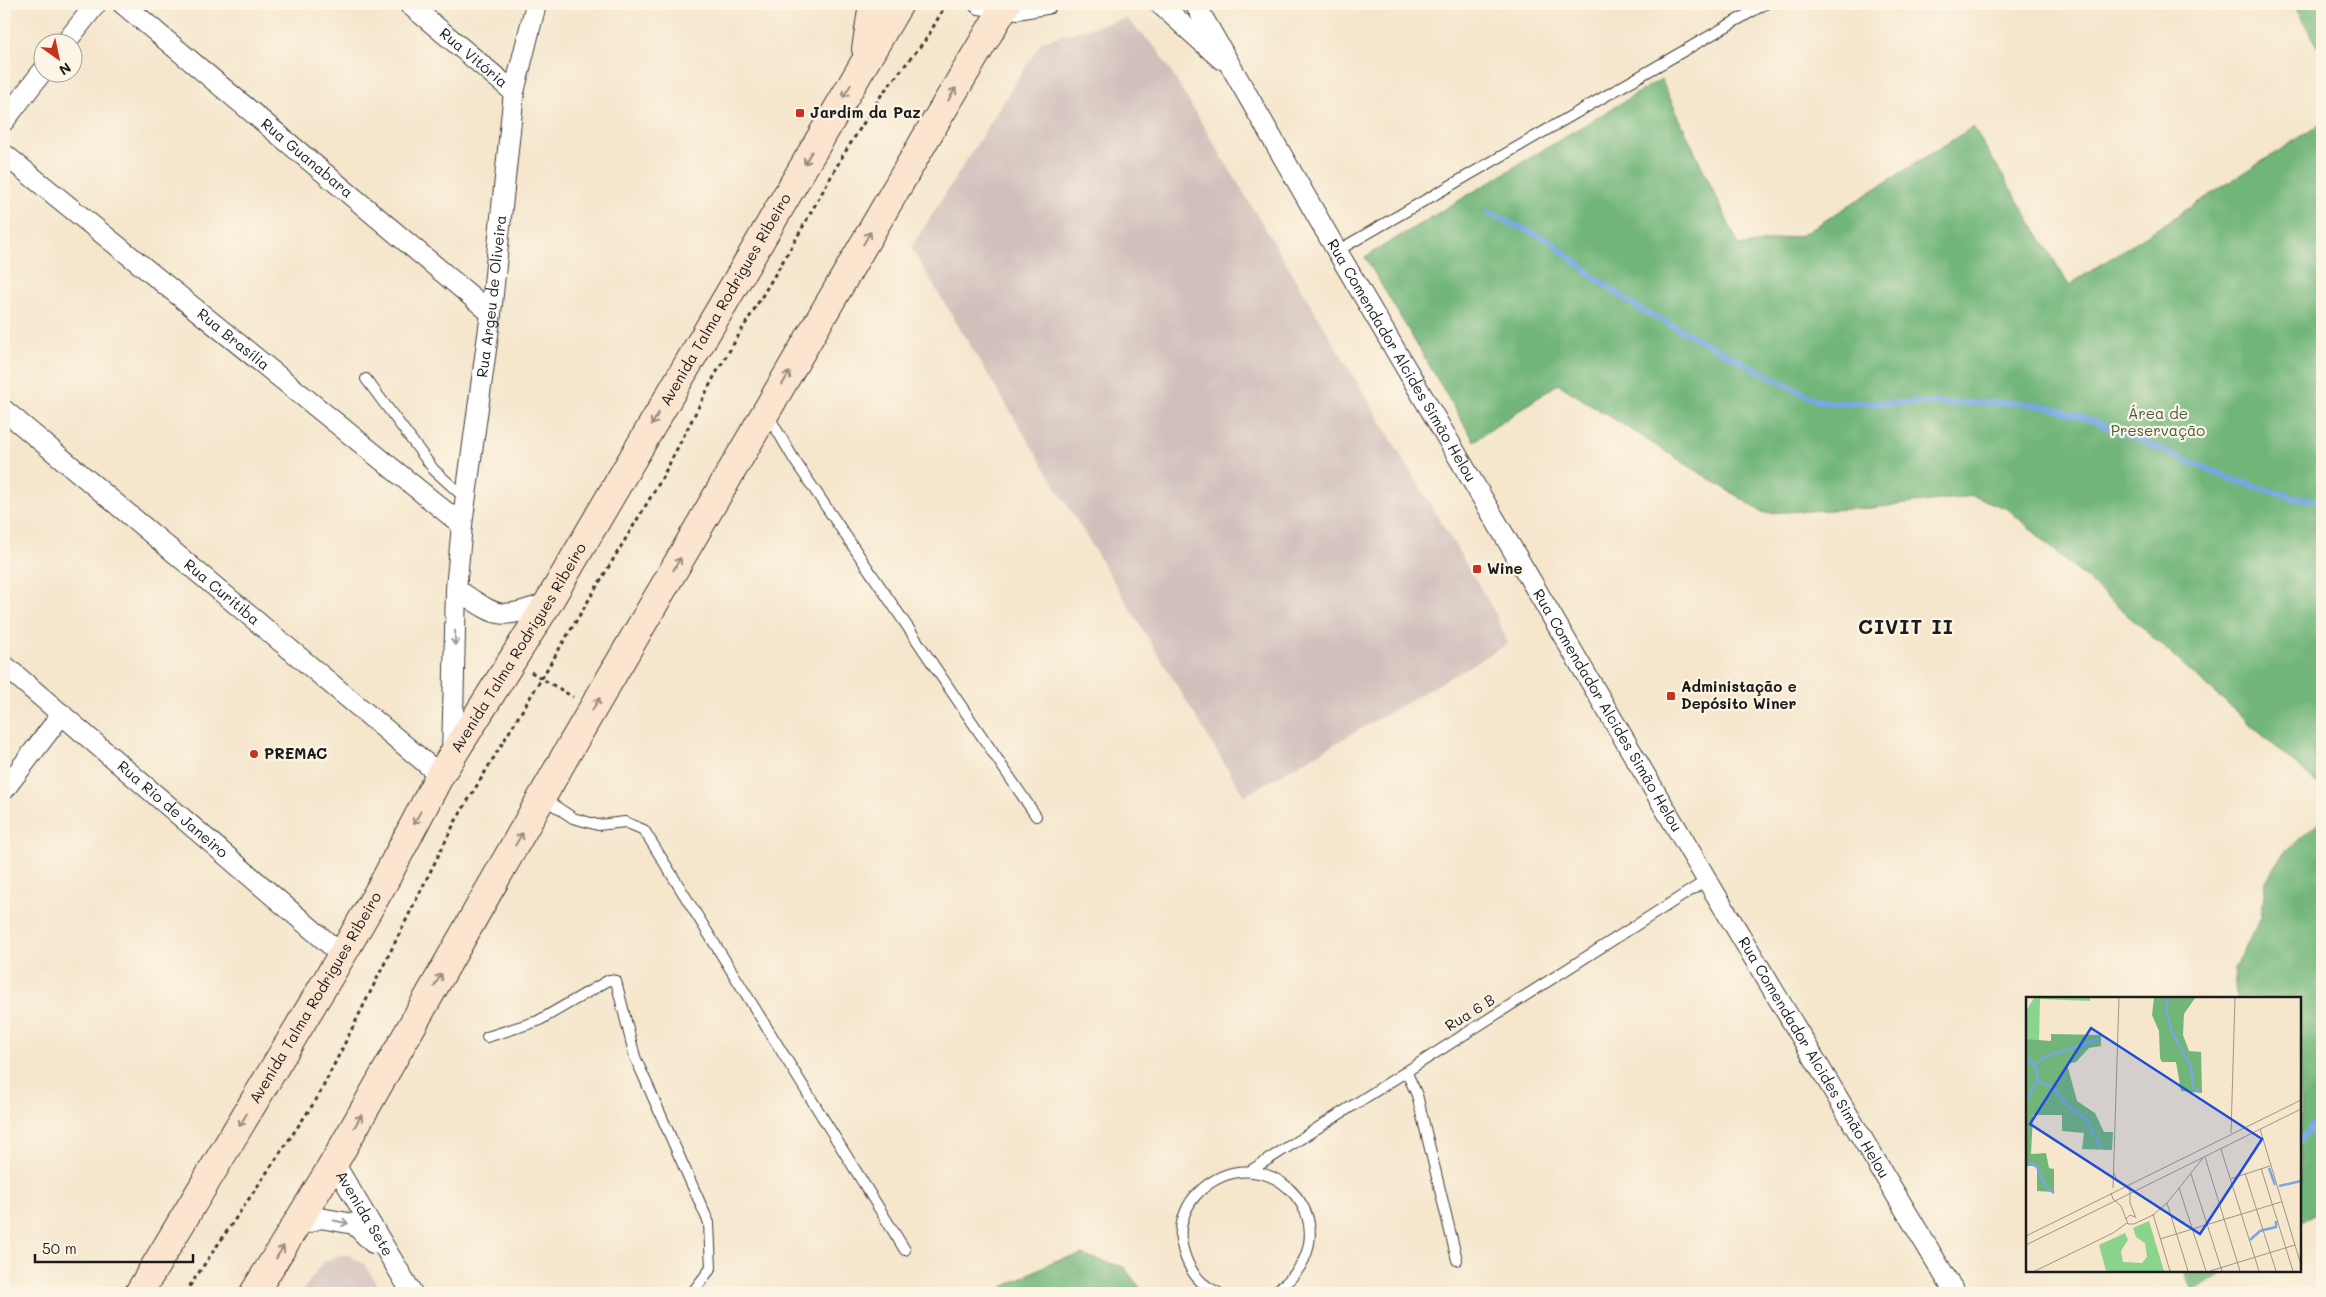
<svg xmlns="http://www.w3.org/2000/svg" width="2326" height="1297" font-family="Mali,sans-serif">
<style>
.industrial{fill:#d0c0bc}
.forest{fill:#71b579;stroke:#46684a}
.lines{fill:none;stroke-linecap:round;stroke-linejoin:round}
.stream{stroke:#77a8e2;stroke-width:6}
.service-casing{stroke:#3d3a36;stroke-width:12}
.minor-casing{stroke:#3d3a36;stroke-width:22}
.secondary-casing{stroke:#3d3a36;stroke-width:30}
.path{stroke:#3d3a36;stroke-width:3;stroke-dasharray:4 4;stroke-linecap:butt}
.service{stroke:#fff;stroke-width:10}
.minor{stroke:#fff;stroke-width:20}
.secondary{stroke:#fce5cf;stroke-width:28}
.oneway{stroke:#978b7e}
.oneway2{stroke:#999}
.poi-dot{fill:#c8321e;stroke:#fcf5e5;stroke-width:2}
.labels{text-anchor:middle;stroke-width:4.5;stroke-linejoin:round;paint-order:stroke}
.street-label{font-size:15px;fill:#1c1c1c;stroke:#fcf5e5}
.poi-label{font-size:15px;font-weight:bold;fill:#1c1c1c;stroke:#fcf5e5;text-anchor:start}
.park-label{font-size:15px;fill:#435c44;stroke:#fcf5e5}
.district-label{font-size:20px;font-weight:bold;letter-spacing:1px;fill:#1c1c1c;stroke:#fcf5e5}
.inset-river{fill:none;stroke:#77a8e2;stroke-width:2.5}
.inset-road{fill:none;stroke:#9e9586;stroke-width:1}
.view{fill:#1d4ed8;fill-opacity:0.15;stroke:#1d4ed8;stroke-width:2.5}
.inset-edge{fill:none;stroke:#1c1c1c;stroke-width:2.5}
</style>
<rect width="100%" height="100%" fill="#fcf5e5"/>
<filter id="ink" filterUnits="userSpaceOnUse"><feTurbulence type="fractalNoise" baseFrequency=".02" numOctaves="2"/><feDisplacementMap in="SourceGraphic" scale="10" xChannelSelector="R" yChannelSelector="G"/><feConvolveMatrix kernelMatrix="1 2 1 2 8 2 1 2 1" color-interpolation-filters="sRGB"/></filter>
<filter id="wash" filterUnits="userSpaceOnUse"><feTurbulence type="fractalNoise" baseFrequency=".0096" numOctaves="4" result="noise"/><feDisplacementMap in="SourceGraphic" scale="20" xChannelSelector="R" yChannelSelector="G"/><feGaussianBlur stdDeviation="1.12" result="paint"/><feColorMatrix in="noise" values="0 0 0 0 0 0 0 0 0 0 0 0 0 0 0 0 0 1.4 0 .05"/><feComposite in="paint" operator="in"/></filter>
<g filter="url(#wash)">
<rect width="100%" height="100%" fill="#f5e6cc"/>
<path class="industrial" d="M1126 18 1158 50 1496 614 1508 644 1244 796 911 248 1042 41Z
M339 1255H348L364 1264 382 1293H301L323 1262Z"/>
<path class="forest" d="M2293 4H2322V53Z
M1661 79 1739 246 1802 235 1973 127 2069 285 2322 123V788L2008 509 1973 496 1871 508 1764 513 1558 384 1474 441 1365 257Z
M2322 819V1211L2300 1223V998H2236L2234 969 2261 917 2266 881 2283 854Z
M1081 1255 1124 1267 1144 1293H992L1054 1261Z
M2183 1271H2226L2195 1291Z"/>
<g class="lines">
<path class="stream" d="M1488 213 1549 240 1593 276 1638 308 1816 400 1833 403C1878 403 1924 403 1969 403 1995 403 2023 401 2048 407 2144 433 2221 488 2322 502
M2300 1141 2322 1114"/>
</g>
</g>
<g filter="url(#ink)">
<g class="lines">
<defs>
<path id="service" d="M1337 251 1765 4
M366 379 434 470 466 499
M768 415 795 461 1036 816
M543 798 573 818 598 825 625 822 644 830 905 1250
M487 1037 538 1021 609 980 616 981 635 1057 709 1223 711 1268 692 1293
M1406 1071 1417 1095 1457 1260
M1250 1171 1707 880
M1219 1293C1196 1284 1185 1263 1181 1240 1179 1223 1187 1203 1199 1192 1268 1127 1363 1233 1273 1293"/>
<g id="minor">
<path id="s1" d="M123 4 491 313"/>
<path id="s2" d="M409 4 514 92"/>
<path d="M979 4 1018 9 1047 4"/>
<path d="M1160 4 1221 59"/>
<path id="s3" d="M1195 4 1337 251 1707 880 1955 1293"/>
<path d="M66 42 96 4"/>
<path d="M4 121 42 72"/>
<path id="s4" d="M4 154 462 525"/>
<path id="s5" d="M4 410 440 775"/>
<path d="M456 589C500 618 497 620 548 603"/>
<path id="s6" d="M4 665 342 955"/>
<path id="s7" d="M452 756 456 589 462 525 491 313 514 92 536 4"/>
<path d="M4 790 62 714"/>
<path id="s8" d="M334 1163 412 1293"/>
<path d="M295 1227 320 1218 354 1224 373 1243"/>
</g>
<g id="secondary">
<path d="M866 49 873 4"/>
<path id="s9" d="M139 1293 342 955 384 882 440 775 548 603 899 4"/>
<path d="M254 1293 334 1163 571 746 927 136 1006 4"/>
</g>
</defs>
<use href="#service" class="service-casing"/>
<use href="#minor" class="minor-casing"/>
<use href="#secondary" class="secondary-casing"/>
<path class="path" d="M531 672 573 697
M185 1293 318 1097 455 822 661 480 715 375 792 246 842 157 882 94 927 38 946 4"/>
<use href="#service" class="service"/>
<use href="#minor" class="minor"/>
<use href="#secondary" class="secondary"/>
</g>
<defs><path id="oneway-shaft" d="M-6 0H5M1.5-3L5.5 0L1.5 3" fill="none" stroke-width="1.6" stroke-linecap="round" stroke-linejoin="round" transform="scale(1.25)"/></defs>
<g class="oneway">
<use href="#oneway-shaft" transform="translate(847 91) rotate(121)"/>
<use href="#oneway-shaft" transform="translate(952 94) rotate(-59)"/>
<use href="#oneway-shaft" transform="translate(808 158) rotate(120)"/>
<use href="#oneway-shaft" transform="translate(867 238) rotate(-60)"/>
<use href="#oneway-shaft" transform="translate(786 378) rotate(-60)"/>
<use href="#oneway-shaft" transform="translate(655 419) rotate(120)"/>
<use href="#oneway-shaft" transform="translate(677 564) rotate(-60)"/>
<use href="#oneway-shaft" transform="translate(596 704) rotate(-60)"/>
<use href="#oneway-shaft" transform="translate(417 818) rotate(118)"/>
<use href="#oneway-shaft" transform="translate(519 839) rotate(-60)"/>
<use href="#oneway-shaft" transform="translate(438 980) rotate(-60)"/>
<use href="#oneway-shaft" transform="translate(243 1120) rotate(121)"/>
<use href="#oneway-shaft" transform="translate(358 1121) rotate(-60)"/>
<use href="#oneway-shaft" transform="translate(280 1252) rotate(-58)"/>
</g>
<g class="oneway2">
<use href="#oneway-shaft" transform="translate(455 638) rotate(91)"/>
<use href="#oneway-shaft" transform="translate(341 1222) rotate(11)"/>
</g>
</g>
<g class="poi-dot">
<rect x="795" y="108" width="10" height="10" rx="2.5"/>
<rect x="1472" y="564" width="10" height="10" rx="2.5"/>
<rect x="1666" y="691" width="10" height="10" rx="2.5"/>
<circle cx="254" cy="754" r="5"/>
</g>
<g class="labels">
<g class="street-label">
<text dy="5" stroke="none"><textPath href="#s2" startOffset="84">Rua Vitória</textPath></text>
<text dy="5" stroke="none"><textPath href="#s1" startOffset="240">Rua Guanabara</textPath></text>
<text dy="5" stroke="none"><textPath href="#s7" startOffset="462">Rua Argeu de Oliveira</textPath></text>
<text dy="5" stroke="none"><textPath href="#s9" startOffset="1154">Avenida Talma Rodrigues Ribeiro</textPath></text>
<text dy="5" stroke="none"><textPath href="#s4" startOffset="295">Rua Brasília</textPath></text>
<text dy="5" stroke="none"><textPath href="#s3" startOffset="412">Rua Comendador Alcides Simão Helou</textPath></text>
<text dy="5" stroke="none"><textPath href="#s5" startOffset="284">Rua Curitiba</textPath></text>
<text dy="5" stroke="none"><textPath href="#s9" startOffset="749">Avenida Talma Rodrigues Ribeiro</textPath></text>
<text dy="5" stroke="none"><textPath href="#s3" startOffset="818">Rua Comendador Alcides Simão Helou</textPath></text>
<text dy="5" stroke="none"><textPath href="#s6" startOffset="222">Rua Rio de Janeiro</textPath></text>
<text dy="5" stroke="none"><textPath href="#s9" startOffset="344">Avenida Talma Rodrigues Ribeiro</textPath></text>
<text transform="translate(1470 1013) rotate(-32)" y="5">Rua 6 B</text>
<text dy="5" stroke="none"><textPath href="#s3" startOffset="1222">Rua Comendador Alcides Simão Helou</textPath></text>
<text dy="5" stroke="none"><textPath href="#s8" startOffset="59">Avenida Sete</textPath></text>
</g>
<g class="poi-label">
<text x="810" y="118">Jardim da Paz</text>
<text x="1487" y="574">Wine</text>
<text x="1681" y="692">Administação e<tspan x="1681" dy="17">Depósito Winer</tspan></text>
<text x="264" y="759">PREMAC</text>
</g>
<g class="park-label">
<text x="2158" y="419">Área de<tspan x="2158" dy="17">Preservação</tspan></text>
</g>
<g class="district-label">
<text x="1906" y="634">CIVIT II</text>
</g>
</g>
<g transform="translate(2026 997)">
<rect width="275" height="275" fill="#f5e6cc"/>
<path d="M8 1H64V4L14 2 13 44 3 43 0 42V14ZM123 224 138 274H80L73 248 99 236 102 243 95 254 97 265 116 266 121 260 119 246 110 240 107 231Z" fill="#8cd38e"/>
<path d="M128 1H169L158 17 157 38 163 54 175 55 176 96 155 94 150 65H136L134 61 133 34 126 18ZM25 37 75 38V49L63 51 50 65 41 67 51 104 69 116 78 135H87L86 153 56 152 58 136 36 134V118H7L5 157 20 156 23 171 28 172V195L11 194V169H0V42L25 44Z" fill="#71b579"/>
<path class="inset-river" d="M142 1 140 13 145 33 165 70 167 90 174 95M0 60 9 69 12 82 0 104M8 68 21 59 73 42M12 84 27 90 43 110 60 122 75 151M0 164 11 170 20 190 28 196M243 171 249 188M253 189 275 184M224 243 234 234 250 230V224"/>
<path class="inset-road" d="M234 132 275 268M205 136 209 1M195 152 233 274M179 160 214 274M235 171 267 274M88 176 91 184 104 193V206L110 221M219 176 250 274M165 177 196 274M204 182 244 169M87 191 93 1M153 191 180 274M85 196 87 202 95 209 100 222M141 206 162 274M127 217 144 274M108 227 127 218 141 206 177 161M108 227H102L100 222 104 218 109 220M0 239 275 103M134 242 255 205M0 248 275 112M9 274 87 236 101 226M184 274 269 248"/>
<path class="view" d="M65 31 236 142 174 237 4 127Z"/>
<rect width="275" height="275" class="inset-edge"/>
</g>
<rect width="2326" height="1297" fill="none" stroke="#fcf5e5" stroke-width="20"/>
<g transform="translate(58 58) rotate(147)"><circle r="24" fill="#fcf5e5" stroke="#a29e95"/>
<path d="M0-4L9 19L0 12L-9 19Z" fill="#c8321e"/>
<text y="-8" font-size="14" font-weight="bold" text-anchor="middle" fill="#1c1c1c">N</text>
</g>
<path d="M35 1254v8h158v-8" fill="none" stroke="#1c1c1c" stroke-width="2.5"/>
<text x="42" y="1254" font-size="15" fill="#1c1c1c" stroke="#fcf5e5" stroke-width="4" paint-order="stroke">50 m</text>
</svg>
